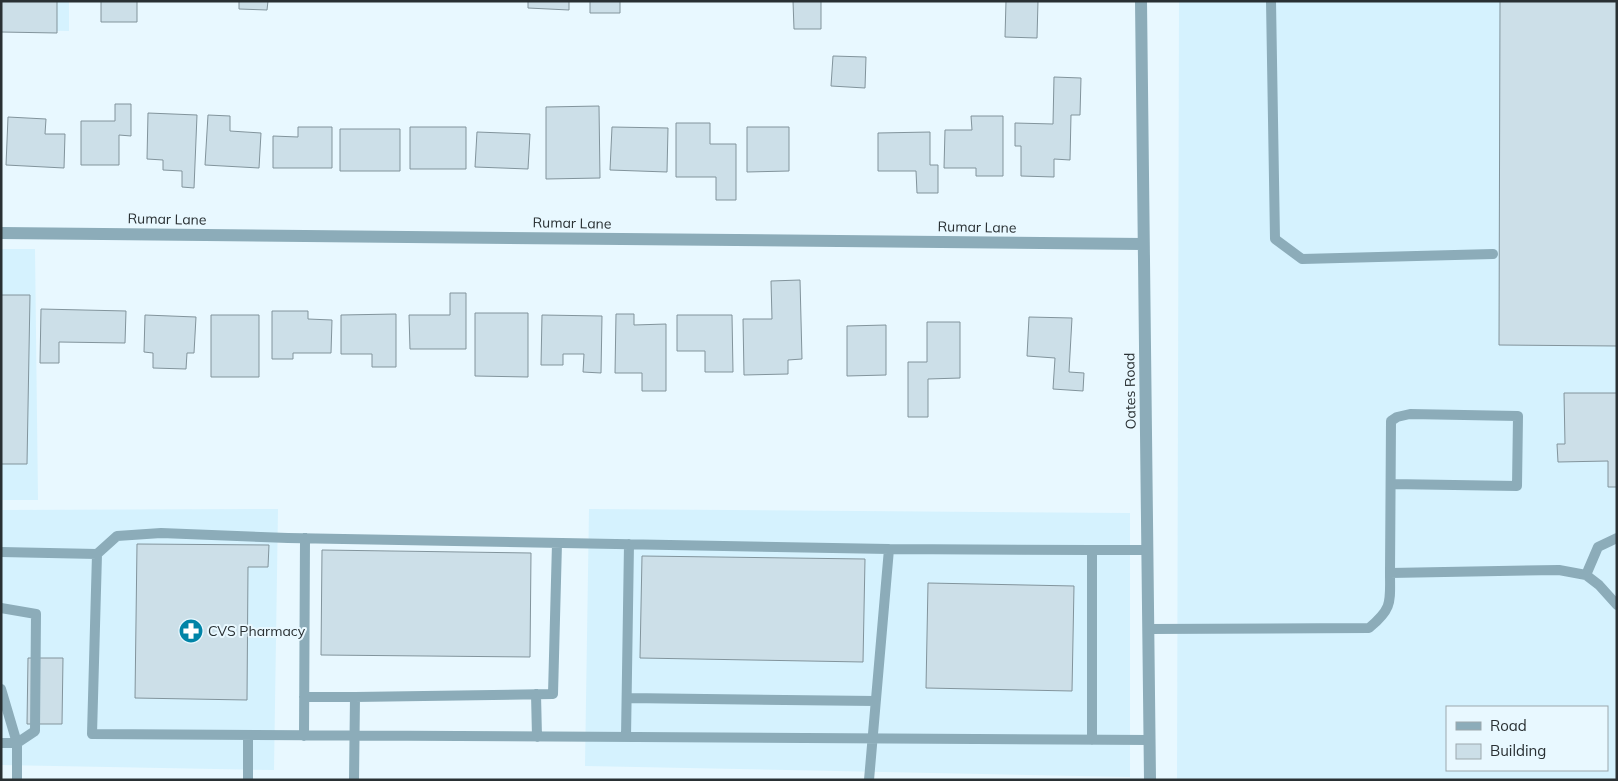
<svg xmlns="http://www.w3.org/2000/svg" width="1618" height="781" font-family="Mulish,sans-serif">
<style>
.built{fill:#d5f2fe;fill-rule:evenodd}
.building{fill:#ccdfe8;stroke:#82949c}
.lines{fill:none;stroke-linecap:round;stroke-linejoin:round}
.service{stroke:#8cacb9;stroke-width:10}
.minor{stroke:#8cacb9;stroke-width:12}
.labels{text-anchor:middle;stroke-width:4;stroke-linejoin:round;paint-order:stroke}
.street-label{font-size:14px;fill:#293033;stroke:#e8f8ff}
.poi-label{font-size:14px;fill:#293033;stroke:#e8f8ff;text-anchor:start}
</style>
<rect width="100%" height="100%" fill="#e8f8ff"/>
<path class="built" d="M1 1H69V31L1 30Z
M1179 1H1617V780H1177ZM1447 707H1607V770H1447Z
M1 249H35L38 500H1Z
M278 509 274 770 1 765V510Z
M589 509 1130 513V777L585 766Z"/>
<path class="building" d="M1 1H57V33L1 32Z
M101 1H137V22H101Z
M239 1H268L267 10 239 9Z
M528 1H569V10L528 8Z
M590 1H620V13H590Z
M793 1H821V29H794Z
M1006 1H1038L1037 38 1005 37Z
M1500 1H1617V346L1499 345Z
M833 56 866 57 865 88 831 86Z
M1054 77 1081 78 1080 115H1071L1070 160 1054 159V177L1021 176V146H1015V123L1053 124Z
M115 104H131V136L119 135V165H81V121H115Z
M599 106 600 178 546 179V107Z
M148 113 197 115 194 188 182 187V171L163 170V160L147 159Z
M208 115 230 116V131L261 133 259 168 205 165Z
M971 116H1003V176H976V168H944L945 130H972Z
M8 117 46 119 45 134H65L64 168 6 165Z
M676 123H710V144H736V200H716V177H676Z
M298 127H332V168H273V136L298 137Z
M410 127H466V169H410Z
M612 127 668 128 667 172 610 170Z
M747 127H789V171L747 172Z
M340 129H400V171H340Z
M477 132 530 134 528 169 475 167Z
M930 132V165H938V193H917L916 171H878V133Z
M800 280 802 359 788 360V374L744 375 743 319H772L771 281Z
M450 293H466V349H410L409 315H450Z
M1 295H30L27 464H1Z
M41 309 126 311 125 343 59 342V363H40Z
M272 311H308V319L332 320 331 353H293V359H272Z
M475 313H528V377L475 376Z
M396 314V367H372V354H341V315Z
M616 314H634V325L666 324V391H642V373H615Z
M145 315 196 317 194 353H187L186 369 153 368V353L144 352Z
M211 315H259V377H211Z
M542 315 602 316 601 373 583 372 584 354H563V365H541Z
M677 315H732L733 372H705V351H677Z
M1029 317 1072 318 1069 372 1084 373 1083 391 1053 389 1055 358 1027 356Z
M927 322H960V378L928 379V417H908V362H927Z
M886 325V375L847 376V326Z
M1564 393H1617V487H1608V461L1558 462 1557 444H1565Z
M137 544 269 545 268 567H248L247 700 135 698Z
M322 550 531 553 530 657 321 655Z
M642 556 865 559 863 662 640 658Z
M928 583 1074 586 1072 691 926 688Z
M28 658H63L62 724H27Z"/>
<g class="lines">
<path class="service" d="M1271 1 1275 239 1302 259 1493 254
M1 552 97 554 92 734 1150 740
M97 554 117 536 161 533 288 538 889 549
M1390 573 1391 421 1397 417 1410 414 1518 416 1517 486 1391 484
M1586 575 1598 547 1617 538
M1 608 36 614 35 731 17 743 1 689
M1148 629 1369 628C1393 608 1390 602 1390 573L1559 570 1586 575 1599 585 1617 605
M536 694 537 737
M304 697H355
M627 698 875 701
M304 736 305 538
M626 737 629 544
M1092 740V550H1147
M1 743H17V780
M248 780V736
M354 780 355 697 553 694 557 543
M869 780 889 549 1092 550"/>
<path class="minor" d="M1141 1 1150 780
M1 233 1143 244"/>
</g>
<defs>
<symbol id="pharmacy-disc" viewBox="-11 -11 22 22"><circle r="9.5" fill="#0084a7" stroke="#e8f8ff"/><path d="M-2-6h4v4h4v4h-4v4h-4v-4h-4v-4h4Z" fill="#fff"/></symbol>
</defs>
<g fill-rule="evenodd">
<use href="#pharmacy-disc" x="177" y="617" width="28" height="28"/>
</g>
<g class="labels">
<g class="street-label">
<text transform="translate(167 219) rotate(1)" y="5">Rumar Lane</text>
<text transform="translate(572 223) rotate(1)" y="5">Rumar Lane</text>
<text transform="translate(977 227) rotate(1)" y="5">Rumar Lane</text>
<text transform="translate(1130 391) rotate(-91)" y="5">Oates Road</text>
</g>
<g class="poi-label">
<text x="208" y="636">CVS Pharmacy</text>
</g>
</g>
<rect width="1618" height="781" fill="none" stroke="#293033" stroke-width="5"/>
<rect x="1446" y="706" width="162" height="65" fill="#e8f8ff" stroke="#9ca8ad"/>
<rect x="1456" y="722" width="25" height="8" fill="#8cacb9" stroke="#9ca8ad"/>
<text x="1490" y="731" font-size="15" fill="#293033">Road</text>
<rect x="1456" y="744" width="25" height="15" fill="#ccdfe8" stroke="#9ca8ad"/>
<text x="1490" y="756" font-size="15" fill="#293033">Building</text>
</svg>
